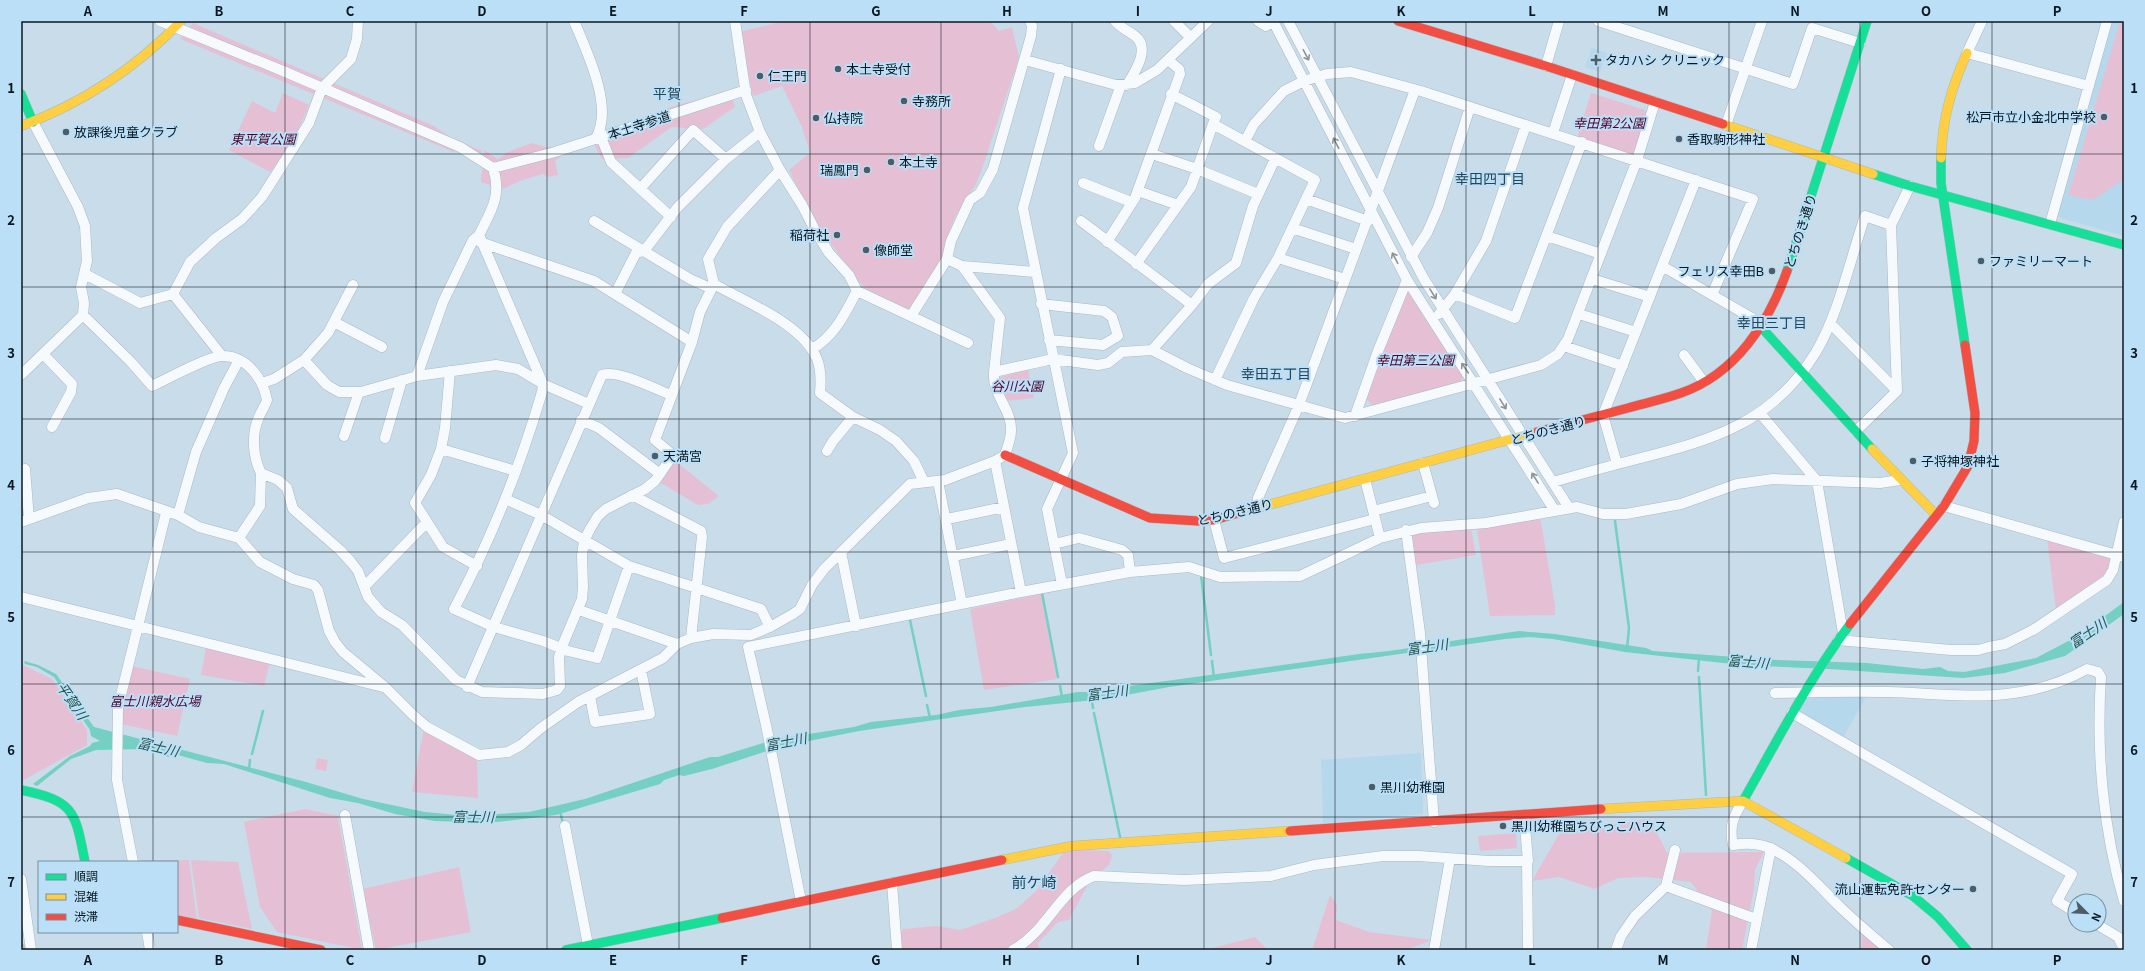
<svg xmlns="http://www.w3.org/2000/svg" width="2145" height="971" font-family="Georgia,'Noto Sans JP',serif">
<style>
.built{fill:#b6d8ed}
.green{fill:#e5c0d5}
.water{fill:#75cfc2}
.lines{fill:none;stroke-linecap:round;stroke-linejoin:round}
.stream{stroke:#75cfc2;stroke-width:2.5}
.street-casing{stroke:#a9b9c4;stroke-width:11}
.fast-casing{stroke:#a9b9c4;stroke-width:10}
.slow-casing{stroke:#a9b9c4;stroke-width:10}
.jam-casing{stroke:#a9b9c4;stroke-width:10}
.street{stroke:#f7fafc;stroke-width:10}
.fast{stroke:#16e098;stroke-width:9}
.slow{stroke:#ffcf43;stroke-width:9}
.jam{stroke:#f24e42;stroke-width:9}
.rail{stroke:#b7bdc0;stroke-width:2.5;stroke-dasharray:7 7;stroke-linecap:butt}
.oneway{stroke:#8d9499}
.grid{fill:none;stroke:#0b1821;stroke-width:1;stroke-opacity:0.55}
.poi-dot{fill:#4d5d67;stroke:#badff7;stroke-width:1.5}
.labels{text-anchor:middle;stroke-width:4;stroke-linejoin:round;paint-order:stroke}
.poi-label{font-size:13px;fill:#0b1821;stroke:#badff7;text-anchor:start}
.park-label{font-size:13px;font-style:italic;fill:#51012a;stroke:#badff7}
.street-label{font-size:13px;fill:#0b1821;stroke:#badff7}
.neighbourhood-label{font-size:14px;fill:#254559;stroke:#badff7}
.water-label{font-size:14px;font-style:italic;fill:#25574c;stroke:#badff7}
.quarter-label{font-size:15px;fill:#254559;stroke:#badff7}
.neatline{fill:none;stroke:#0b1821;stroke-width:1.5}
.grid-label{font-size:13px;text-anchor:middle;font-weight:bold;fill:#0b1821}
</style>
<rect width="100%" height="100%" fill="#c8dce9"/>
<path class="built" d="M2111 21H2124V236L2061 218 2057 214Z
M1592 48 1607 53 1600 72 1585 67Z
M1867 695 1843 738 1801 714 1800 710 1807 696Z
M1421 753 1423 814 1323 823 1321 760Z"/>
<path class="green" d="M784 21H990L999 31 1012 27 1019 58 982 169 976 184 956 215 945 242 942 261 908 310 868 290 858 281 813 219 789 170 810 153 802 127 782 86 753 96 739 32Z
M2120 21H2124V179L2093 200 2068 195Z
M193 23 434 126 450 137 482 151 480 154 460 145 454 152 180 39Z
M730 92 735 107 703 129 672 127 628 158 602 159 595 146 603 132 677 105Z
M283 93 309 105C300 128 287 154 270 172L229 150 252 101 275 113Z
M1591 93 1645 110 1647 117 1633 154 1577 138Z
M531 143 546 147H559L560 157 555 161 558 175 548 177 543 174 522 180 503 189 481 182 484 150 498 159 508 152Z
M1410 291 1463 375 1461 383 1374 406 1367 400 1366 395 1405 293Z
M1028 369 1034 398 1006 401 1005 393 997 378Z
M675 461 719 496 708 504 698 505 661 483Z
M1540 516 1555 605V615L1490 616 1477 529Z
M1471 529 1476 555 1416 565 1412 533Z
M2047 538 2113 556 2105 578 2056 610Z
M1041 594 1057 679 984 690 970 609Z
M206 648 270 662 264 686 201 675Z
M21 664 52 679 87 730V745L22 781Z
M132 666 190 679 177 736 121 724 122 709Z
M424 728 439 739 477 756 478 798 412 792Z
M317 758 328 760 326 771 315 769Z
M305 809 338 816 362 950 277 932 260 907 244 822Z
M1650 819 1667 853 1764 852 1755 870 1754 889 1742 950H1706L1712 911 1691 882 1647 877 1618 878 1595 889 1559 877 1532 881 1560 832Z
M1516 833 1517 848 1480 851 1478 836Z
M1081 850 1108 851 1112 855 1109 865 1089 882 1069 920 1058 922 1038 943 1039 950H900L899 935 903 929 936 926 960 930 995 918 1016 909 1036 891 1063 853Z
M141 860H189L197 920 177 916V862H141Z
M191 860 238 862 252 929 199 918Z
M459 867 471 932 376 950 363 889Z
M1330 895 1337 904 1336 920 1369 932 1432 940 1406 950H1312Z
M1862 931 1884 950H1861Z
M1255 937 1268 950H1205Z"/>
<path class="water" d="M2124 602V614L2065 656 2005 673 1963 678 1829 669 1741 665 1625 652 1553 639 1529 637 1505 639 1169 687 1105 699 1025 707 859 731 779 747 712 769 684 776 679 775 664 780 660 784 556 815 497 822H464L435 821 395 814 358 803 330 798 224 764 207 763 178 755 169 757 144 749 96 750 71 759 37 786 33 784 70 756 90 746 92 743 100 741 91 736 90 730 54 677 37 667 25 664 24 661 38 665 56 674 94 727 306 782 363 799 425 812 467 816 529 812 585 799 710 757H718L776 739 854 727 871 722 936 715 959 710 991 707 1078 692H1089C1175 679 1260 669 1345 656 1368 652 1395 652 1417 646L1519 631 1555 634 1646 648 1653 651 1777 660 1867 663 1923 669 1940 667 1948 671 1964 672 2036 658 2078 636Z"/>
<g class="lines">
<path class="stream" d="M1615 521 1629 628 1627 649
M1201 575 1211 655
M1042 593 1058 677
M910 620 926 696
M1212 661 1214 678
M1698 671 1699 658
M1699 677 1706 795
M1060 686 1062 697
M1091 696 1093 708
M927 705 930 718
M1094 713 1120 837
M252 754 263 711
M249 769 250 760
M560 811 563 824"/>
<defs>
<path id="street" d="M160 21 283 71 460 147 493 168C502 196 491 211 479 235L543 384 542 392C520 467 491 540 454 609L494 627 543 641 568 651 597 658 629 566
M574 21C587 52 614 107 596 138
M735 21 746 95 760 132 780 170 802 205 816 232 829 253 849 275 857 291 968 343
M1115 21C1121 28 1128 31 1135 36 1151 48 1135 72 1127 85
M1174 21 1190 37
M1258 21 1266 26 1273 21 1407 280 1555 511
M1288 21 1424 279 1569 508
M1598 21 1793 84 1812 28 1860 43
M1982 21 1967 53 2089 86
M1025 60 1116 85 1135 83 1157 70 1208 21
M1546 66 1559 21
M1061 69 1023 208 1073 453 1047 509 1062 584
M1171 94 1216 117 1213 124 1315 180 1278 258 1254 298 1215 380
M33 122 78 207 85 226 87 261 81 287 84 303 83 315 131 362 152 386C165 380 211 355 223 356 247 356 263 379 267 400 265 407 261 411 259 417 251 434 253 457 261 473L278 480 287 488 293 509 340 550 351 562 358 571 368 597 381 612 402 625 456 680 482 692 543 694 557 690 560 686 559 657 561 649 582 599 583 587 582 556 584 541 590 529 598 516 606 509 645 489 655 481 673 455 655 440 692 342 700 312 714 284 708 259 727 227 780 170
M1726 125 1762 21
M1553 133 1572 75
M601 137 611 162 671 217
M1245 141 1254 124 1284 91 1304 81 1327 74 1351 72 1421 91 1753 199 1712 295
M1099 146 1121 85
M1152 154 1197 169 1258 194
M493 168 555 152 746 90
M1083 183 1131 202
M640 189 693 130 726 159
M1138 191 1178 205
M1306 199 1368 221
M594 221 690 279 710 288
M2050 224 2107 21
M1292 228 1356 249
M1547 236 1601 254
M480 242 594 281 692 342
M1107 242 1135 198 1180 74 1179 69 1168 60
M1411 257 1427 233 1438 208 1470 107
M1278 258 1345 279
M1136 264 1191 187 1213 124
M962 266 1035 272
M1662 266 1752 318 1761 327
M85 274 140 303 173 294 190 262 216 238 242 219 262 197 309 123 322 88 351 59 357 39 358 21
M1592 279 1650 297
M714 284C745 302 803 324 817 359 821 369 821 382 820 393L853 417 880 430 896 441 914 461 924 482
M353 285 328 333 304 360 327 385 339 392H361L417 376 496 365 518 369 543 384 589 404
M173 294 222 356
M615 294 636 253 644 251 677 208 726 159 760 132
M1455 294 1515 318 1582 142
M1041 304 1104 311 1112 317 1118 336 1103 345 1049 340
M1192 305 1208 284 1236 263 1253 206 1275 159
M1439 314 1455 294 1486 241 1526 125
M1579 314 1636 332
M911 316 947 259
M334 322 382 347
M1830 323 1897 391
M1564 346 1623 366
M812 349C835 336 845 313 857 291
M1152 350 1187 368 1227 385 1345 418 1541 365 1558 354 1568 339 1637 160 1655 102
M43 354 72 384 71 392 52 427
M1684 355 1704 382
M450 371 445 428 441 449 516 471
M994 372 1000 318 962 266 947 259 951 241 970 200 980 193 993 169 1031 36 1032 26 1030 21
M21 375 83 315
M417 376 443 302 473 240 479 235
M262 383 274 379 304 360
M1760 413 1817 481 1843 633
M1355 416 1378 351 1407 280
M581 420 599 428 660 474
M1856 431 1897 391 1891 225 1910 186
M344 436 359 392
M385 438 402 380
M441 449 431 475 415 503 443 547 477 566
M827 451 833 441 853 417
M995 461 1021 592
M1423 463 1434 503
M1617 464 1603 415 1696 180
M25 469 29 519
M1365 479 1380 538
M938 481 962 604
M1553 482C1581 474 1609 466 1637 459 1712 440 1773 423 1816 352 1838 316 1851 257 1865 216L1891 225
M632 495 701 531 702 537 691 638
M505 499 541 515 629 566 761 609 770 627
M1944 506 2124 557
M1257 507 1258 498 1299 405 1415 90
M1373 511 1432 496
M178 515 196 452 224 388 239 360
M947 519 1004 507
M1214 520 1224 558 1375 519
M21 522 88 498 117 494 178 515 199 527 239 538 260 562 293 579 314 585 318 590 329 631 335 642 343 652 385 687 413 715 427 727 479 755 508 752 521 745 541 728 578 702 663 658 677 644 691 638 713 634 751 635 770 627 793 614 800 609 812 585 824 569 910 484 945 480 995 461 1005 455C1007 448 1011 439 1011 431 1012 408 992 396 994 372L1053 359 1098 365 1108 363 1122 352 1152 350 1192 305 1081 221
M1406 530 1420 633 1434 822
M239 538 260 506 261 473
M1054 544 1079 538 1122 550 1128 555 1130 572
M841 552 856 626
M953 556 1011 544
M365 586 427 522
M21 597 383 687
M579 610 677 644
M1838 640 1951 650H1978L1989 647 2005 644 2033 630 2107 580 2113 570 2124 522
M467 687 602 375C617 369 655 389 671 395
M1775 693C1812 692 1850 691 1888 692 1959 694 2021 706 2087 669L2098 672 2101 677C2096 751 2103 830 2124 901
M590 696 595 722 650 714 641 670
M1792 713 2072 874 2057 901 2075 912
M1743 801C1733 817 1729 826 1733 845 1745 843 1756 843 1767 847 1794 857 1816 883 1836 903 1853 920 1871 935 1889 950
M345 815 369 950
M565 826 588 945
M1527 861 1528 950
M133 862 117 780 118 707 166 513
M21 879 31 950
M892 883 897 950
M1666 886 1756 919
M801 901 766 725 748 647 1021 592 1130 572 1189 567 1220 577 1300 576 1380 538 1421 528 1486 523 1577 507 1603 514H1626L1681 504 1737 484 1773 479 1880 483 1900 480
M2098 925 2118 937 2124 949
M147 932 150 950
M1013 950C1048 931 1059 889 1094 876L1184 880 1271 876 1314 865 1383 856H1419L1489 861H1528L1524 815
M1434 950 1450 859
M1616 950 1621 936 1635 916 1666 886 1675 850
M1751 950 1771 848"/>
<path id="fast" d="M21 94 33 122
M1941 158V183L1965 345
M1873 174 1910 186 2124 245
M1787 271 1867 21
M1761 327 1872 449
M21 790C75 801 75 811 85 862
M1743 801C1777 741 1809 679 1850 624
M1846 858 1913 896 1938 917 1967 950
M566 950 722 918"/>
<path id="slow" d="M1723 124 1873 174
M21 126C83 103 135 69 181 21
M1941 158C1942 121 1951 87 1967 53
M1872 449 1936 515
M1235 514 1537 432
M1601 809 1743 801 1846 858
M1002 860 1072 846 1290 831"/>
<path id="jam" d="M1398 21 1546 66 1723 124
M1537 432C1567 424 1598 416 1628 408 1646 403 1664 399 1681 393 1736 374 1769 322 1787 271
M1005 455 1150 518 1198 521 1214 520 1235 514
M1850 624 1944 506 1968 466 1974 441 1975 413 1965 345
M1290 831 1601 809
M722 918 1002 860
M177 920 321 950"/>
</defs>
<use href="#street" class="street-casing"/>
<use href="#fast" class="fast-casing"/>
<use href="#slow" class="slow-casing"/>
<use href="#jam" class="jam-casing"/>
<use href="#street" class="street"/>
<use href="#fast" class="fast"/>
<use href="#slow" class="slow"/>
<use href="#jam" class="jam"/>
<path class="rail" d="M21 930 24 950"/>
</g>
<defs><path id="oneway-shaft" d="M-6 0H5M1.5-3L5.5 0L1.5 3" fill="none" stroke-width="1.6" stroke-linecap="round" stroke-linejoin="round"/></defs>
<g class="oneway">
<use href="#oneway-shaft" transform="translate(1306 55) rotate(62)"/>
<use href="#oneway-shaft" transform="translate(1336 143) rotate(-117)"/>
<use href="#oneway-shaft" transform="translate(1395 258) rotate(-118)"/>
<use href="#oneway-shaft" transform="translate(1433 294) rotate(58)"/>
<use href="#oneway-shaft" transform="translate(1465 368) rotate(-124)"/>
<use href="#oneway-shaft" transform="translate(1503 404) rotate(58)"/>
<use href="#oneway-shaft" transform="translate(1535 478) rotate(-122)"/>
</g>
<path class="grid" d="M153 21V862M285 21V950M416 21V950M547 21V950M679 21V950M810 21V950M941 21V950M1072 21V950M1204 21V950M1335 21V950M1466 21V950M1598 21V950M1729 21V950M1860 21V950M1992 21V950M21 154H2124M21 287H2124M21 419H2124M21 552H2124M21 684H2124M21 817H2124M153 932V950"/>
<g class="poi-dot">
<path d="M1594 54h4v4h4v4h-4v4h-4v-4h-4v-4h4z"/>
<circle cx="838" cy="69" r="4"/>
<circle cx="760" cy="76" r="4"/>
<circle cx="904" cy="101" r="4"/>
<circle cx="2104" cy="117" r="4"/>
<circle cx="816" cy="118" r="4"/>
<circle cx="66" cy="132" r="4"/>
<circle cx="1679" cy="139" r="4"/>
<circle cx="891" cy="162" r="4"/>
<circle cx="867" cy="170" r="4"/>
<circle cx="837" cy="235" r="4"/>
<circle cx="866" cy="250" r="4"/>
<circle cx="1981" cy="261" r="4"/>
<circle cx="1772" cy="271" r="4"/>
<circle cx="655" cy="456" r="4"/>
<circle cx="1913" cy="461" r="4"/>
<circle cx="1372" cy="787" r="4"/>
<circle cx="1503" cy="826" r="4"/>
<circle cx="1973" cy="889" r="4"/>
</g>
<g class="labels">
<g class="poi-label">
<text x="1605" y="65">タカハシ クリニック</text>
<text x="846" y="74">本土寺受付</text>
<text x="768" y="81">仁王門</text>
<text x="912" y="106">寺務所</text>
<text x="2096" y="122" text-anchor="end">松戸市立小金北中学校</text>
<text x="824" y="123">仏持院</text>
<text x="74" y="137">放課後児童クラブ</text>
<text x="1687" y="144">香取駒形神社</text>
<text x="899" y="167">本土寺</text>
<text x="859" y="175" text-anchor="end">瑞鳳門</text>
<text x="829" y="240" text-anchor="end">稲荷社</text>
<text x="874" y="255">像師堂</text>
<text x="1989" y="266">ファミリーマート</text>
<text x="1764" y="276" text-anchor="end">フェリス幸田B</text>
<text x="663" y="461">天満宮</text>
<text x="1921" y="466">子将神塚神社</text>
<text x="1380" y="792">黒川幼稚園</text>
<text x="1511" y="831">黒川幼稚園ちびっこハウス</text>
<text x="1965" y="894" text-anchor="end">流山運転免許センター</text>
</g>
<g class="park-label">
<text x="1609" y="128">幸田第2公園</text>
<text x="263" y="144">東平賀公園</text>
<text x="1415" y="365">幸田第三公園</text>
<text x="1017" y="391">谷川公園</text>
<text x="155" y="706">富士川親水広場</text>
</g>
<g class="street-label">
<text transform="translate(639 125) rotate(-18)" y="5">本土寺参道</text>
<text transform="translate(1800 231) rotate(-72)" y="5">とちのき通り</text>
<text transform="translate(1548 430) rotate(-15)" y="5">とちのき通り</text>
<text transform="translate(1235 512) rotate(-13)" y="5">とちのき通り</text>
</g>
<g class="neighbourhood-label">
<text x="667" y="99">平賀</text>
<text x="1490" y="184">幸田四丁目</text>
<text x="1772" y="328">幸田三丁目</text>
<text x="1276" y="379">幸田五丁目</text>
</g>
<g class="water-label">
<text transform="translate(2088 633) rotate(-34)" y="5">富士川</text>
<text transform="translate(1427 647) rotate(-8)" y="5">富士川</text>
<text transform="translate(1748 662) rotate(5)" y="5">富士川</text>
<text transform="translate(1107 693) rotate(-8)" y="5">富士川</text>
<text transform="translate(72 701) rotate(56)" y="5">平賀川</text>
<text transform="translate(786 742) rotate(-11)" y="5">富士川</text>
<text transform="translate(158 747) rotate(13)" y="5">富士川</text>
<text transform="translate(473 817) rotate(1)" y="5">富士川</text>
</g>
<g class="quarter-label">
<text x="1034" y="888">前ケ崎</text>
</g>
</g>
<rect width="2145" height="971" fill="none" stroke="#badff7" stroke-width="44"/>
<rect x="38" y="861" width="140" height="72" fill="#badff7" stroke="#748fa1"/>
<rect x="46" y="874" width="20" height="6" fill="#16e098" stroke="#748fa1"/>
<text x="74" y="881" font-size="12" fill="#0b1821">順調</text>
<rect x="46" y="894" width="20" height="6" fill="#ffcf43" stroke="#748fa1"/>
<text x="74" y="901" font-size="12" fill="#0b1821">混雑</text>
<rect x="46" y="914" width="20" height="6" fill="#f24e42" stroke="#748fa1"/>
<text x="74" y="921" font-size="12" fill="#0b1821">渋滞</text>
<g transform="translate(2087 913) rotate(114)"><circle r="19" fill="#badff7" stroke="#748fa1"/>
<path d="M0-3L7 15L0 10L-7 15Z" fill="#4d5d67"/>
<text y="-6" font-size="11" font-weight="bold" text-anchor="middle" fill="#0b1821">N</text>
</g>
<rect x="22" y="22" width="2101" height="927" class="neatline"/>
<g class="grid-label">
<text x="88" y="16">A</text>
<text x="219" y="16">B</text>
<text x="350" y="16">C</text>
<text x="482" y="16">D</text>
<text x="613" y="16">E</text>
<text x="744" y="16">F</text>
<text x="876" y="16">G</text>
<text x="1007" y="16">H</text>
<text x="1138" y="16">I</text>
<text x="1269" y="16">J</text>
<text x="1401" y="16">K</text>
<text x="1532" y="16">L</text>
<text x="1663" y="16">M</text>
<text x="1795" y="16">N</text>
<text x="1926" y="16">O</text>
<text x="2057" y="16">P</text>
<text x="11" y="93">1</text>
<text x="2134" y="93">1</text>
<text x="11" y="225">2</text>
<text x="2134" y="225">2</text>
<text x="11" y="358">3</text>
<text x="2134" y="358">3</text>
<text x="11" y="490">4</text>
<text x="2134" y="490">4</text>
<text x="11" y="622">5</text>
<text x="2134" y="622">5</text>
<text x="11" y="755">6</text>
<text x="2134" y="755">6</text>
<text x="11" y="887">7</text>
<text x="2134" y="887">7</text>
<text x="88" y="965">A</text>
<text x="219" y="965">B</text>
<text x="350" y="965">C</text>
<text x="482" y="965">D</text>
<text x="613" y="965">E</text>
<text x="744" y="965">F</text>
<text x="876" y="965">G</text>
<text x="1007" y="965">H</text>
<text x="1138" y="965">I</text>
<text x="1269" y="965">J</text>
<text x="1401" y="965">K</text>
<text x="1532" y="965">L</text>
<text x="1663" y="965">M</text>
<text x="1795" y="965">N</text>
<text x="1926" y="965">O</text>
<text x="2057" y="965">P</text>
</g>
</svg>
